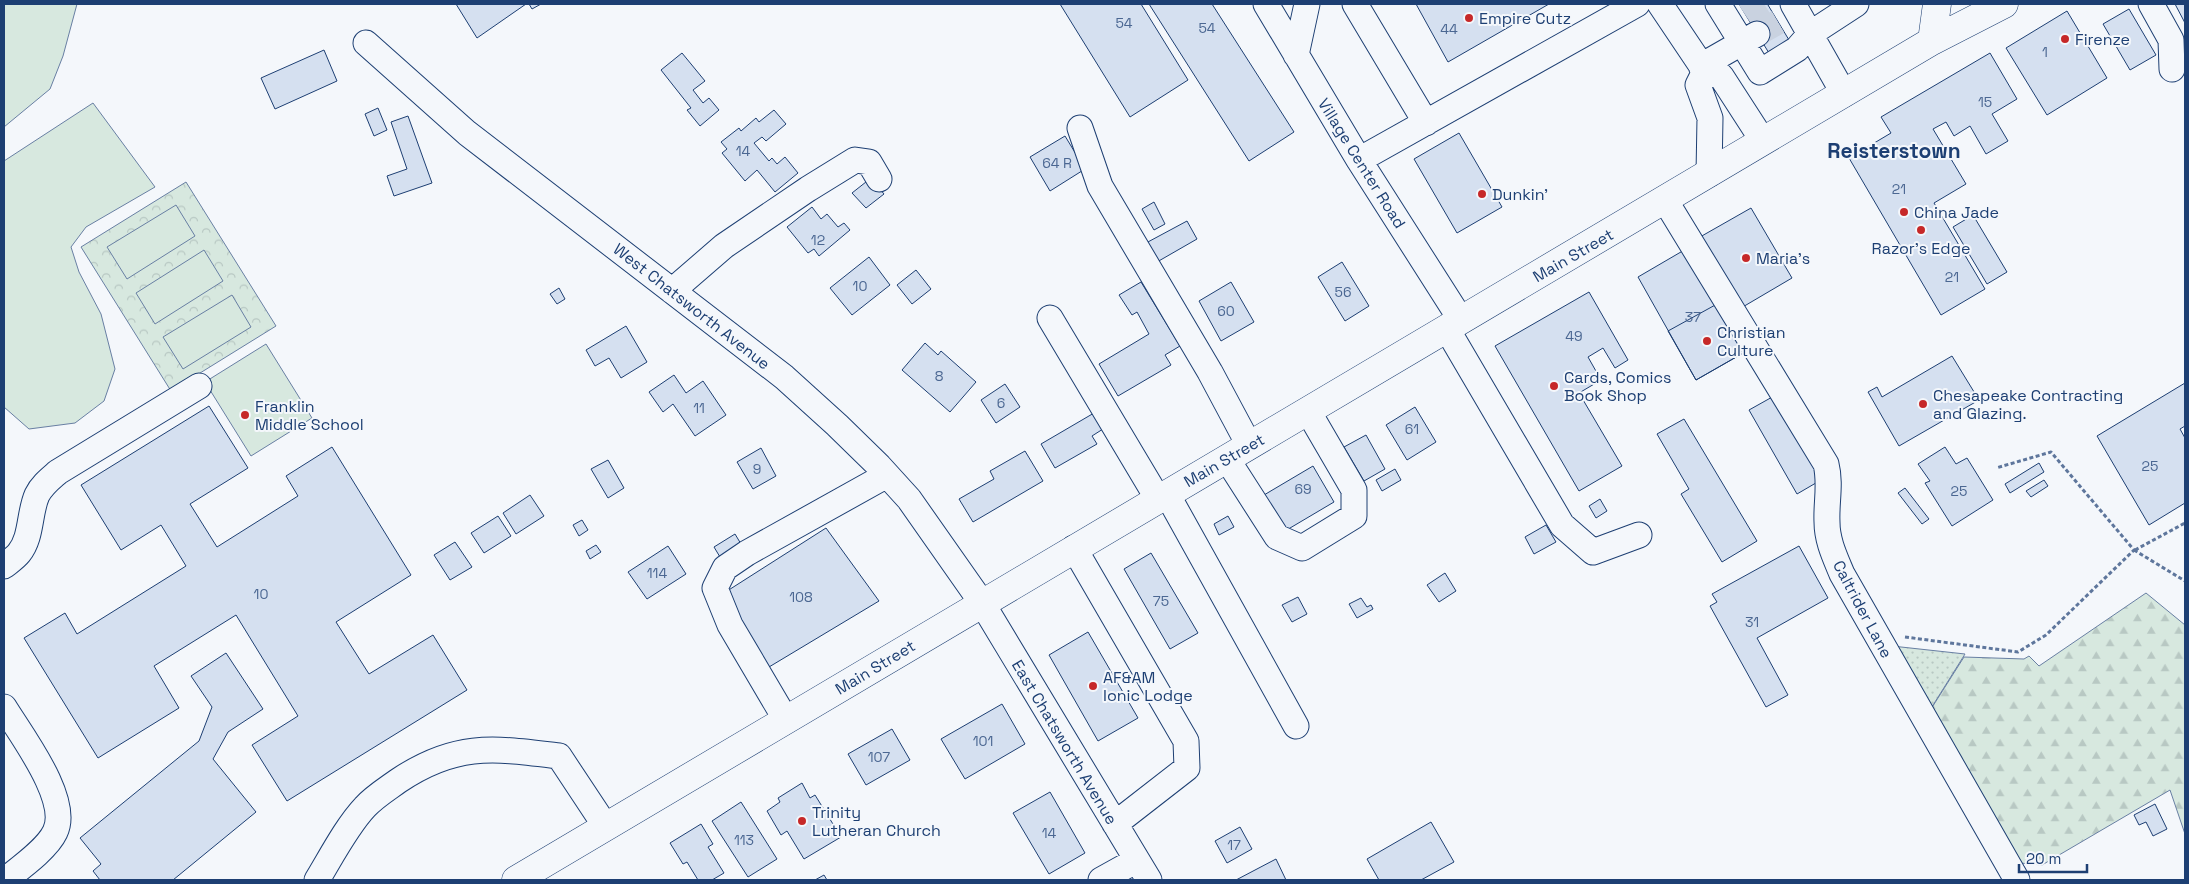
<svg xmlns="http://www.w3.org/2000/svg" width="2189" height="884" font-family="'Space Grotesk',sans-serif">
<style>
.grass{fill:url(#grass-dots);stroke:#687fa3}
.forest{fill:url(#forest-firs);stroke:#687fa3}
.park{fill:url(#park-crowns);stroke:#687fa3}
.pitch{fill:#d7e8df;stroke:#687fa3}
.building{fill:#d5e0f0;stroke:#1d3f73}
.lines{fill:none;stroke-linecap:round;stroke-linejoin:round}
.minor-tunnel{stroke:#c9d2e0;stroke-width:25;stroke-dasharray:25 12;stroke-linecap:butt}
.minor-casing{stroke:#1d3f73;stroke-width:27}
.major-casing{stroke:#1d3f73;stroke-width:29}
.path{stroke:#5e769c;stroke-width:3;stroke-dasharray:4 2.5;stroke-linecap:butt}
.minor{stroke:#f4f7fb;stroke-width:25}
.major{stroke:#f4f7fb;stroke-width:28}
.poi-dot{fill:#c62828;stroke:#f4f7fb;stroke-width:2}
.labels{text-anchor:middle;stroke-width:4;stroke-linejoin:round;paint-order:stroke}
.number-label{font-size:14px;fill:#4b6792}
.poi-label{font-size:16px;fill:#1d3f73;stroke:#f4f7fb;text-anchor:start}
.street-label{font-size:16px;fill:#1d3f73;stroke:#f4f7fb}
.district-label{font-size:21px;font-weight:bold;fill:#1d3f73;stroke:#f4f7fb}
</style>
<defs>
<pattern id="grass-dots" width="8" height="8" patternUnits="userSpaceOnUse" patternTransform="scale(1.25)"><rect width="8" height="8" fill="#d7e8df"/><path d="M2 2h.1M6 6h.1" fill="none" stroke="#b8c8c3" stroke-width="1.8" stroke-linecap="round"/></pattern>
<pattern id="forest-firs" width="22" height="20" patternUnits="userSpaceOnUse" patternTransform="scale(1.25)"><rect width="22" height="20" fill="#d7e8df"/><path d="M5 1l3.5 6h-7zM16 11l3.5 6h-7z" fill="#b8c8c3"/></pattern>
<pattern id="park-crowns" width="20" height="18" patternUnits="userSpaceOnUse" patternTransform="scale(1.25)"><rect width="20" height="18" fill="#d7e8df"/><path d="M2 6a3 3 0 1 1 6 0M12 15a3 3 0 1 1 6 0" fill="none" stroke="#b8c8c3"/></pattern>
</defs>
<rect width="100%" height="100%" fill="#f4f7fb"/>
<path class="grass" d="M1892 646 1965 654 1930 710Z"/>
<path class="forest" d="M2146 593 2185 625V834L2170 790 2042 865 2020 863 1931 709 1964 657 2024 659 2029 656 2039 666Z"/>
<path class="park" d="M186 182 276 326 171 391 81 247Z"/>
<path class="pitch" d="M4 4H77L63 56 50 89 4 127Z
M93 103 155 187 86 227 71 247 79 272 101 314 115 369 104 401 75 423 29 429 4 407V161Z
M176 205 195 236 127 279 107 247Z
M204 250 223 281 155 324 136 293Z
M232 295 251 327 183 369 163 337Z
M266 344 312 418 251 456 205 382Z"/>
<path class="building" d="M456 4H526L477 38Z
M529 4H541L532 9Z
M1060 4H1141L1188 80 1130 117Z
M1149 4H1212L1294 132 1249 161Z
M1416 4H1549L1448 62Z
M1739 4H1770L1768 5 1792 45 1772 58Z
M2175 4H2185V23Z
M2129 9 2156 55 2130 70 2103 24Z
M2067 11 2107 78 2047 115 2006 48Z
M324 50 337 81 275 109 261 78Z
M682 53 705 81 693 90 703 103 709 98 719 110 700 126 687 110 691 108 661 70Z
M1990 53 2017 99 1992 114 2008 141 1986 154 1970 126 1954 136 1946 122 1933 129 1966 184 1934 203 1985 289 1941 315 1849 158 1891 133 1881 117Z
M378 108 387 130 374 136 365 114Z
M774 110 786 124 766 141 762 137 754 143 769 161 772 158 777 164 785 157 798 173 775 192 757 170 745 181 722 153 727 149 721 142 739 128 741 131 756 118 759 122Z
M408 116 432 183 394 196 387 176 407 169 391 122Z
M1459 133 1502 207 1457 233 1414 159Z
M1065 136 1085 169 1050 191 1030 157Z
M871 178 884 194 866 208 852 193Z
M1154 202 1165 224 1154 230 1142 209Z
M812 207 821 219 827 214 838 227 844 223 850 230 819 256 814 249 808 253 787 227Z
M1751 208 1792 278 1741 308 1700 237Z
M1973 215 2007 272 1987 284 1953 227Z
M1187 221 1197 239 1157 262 1146 243Z
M1686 249 1745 352 1696 380 1638 277Z
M869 257 890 285 852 315 830 288Z
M1342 262 1369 306 1345 321 1318 277Z
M916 270 931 289 912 304 897 285Z
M1141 282 1180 346 1165 355 1171 365 1118 396 1099 364 1149 334 1137 312 1132 315 1119 295Z
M1231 282 1254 322 1221 341 1199 301Z
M559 288 565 299 557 304 550 294Z
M1589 292 1628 360 1615 368 1603 348 1588 357 1601 380 1579 393 1622 466 1579 491 1495 346Z
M1717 304 1745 352 1696 380 1668 331Z
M626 326 647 362 621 378 609 358 595 366 586 350Z
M925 343 938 355 941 351 976 382 950 412 902 370Z
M1952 356 1979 400 1899 446 1868 392 1877 387 1882 397Z
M674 375 686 393 703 381 726 415 695 436 673 404 663 412 649 392Z
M2185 383V426L2180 429 2185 438V503L2149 525 2097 436Z
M1005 384 1020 407 996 423 981 400Z
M1774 396 1821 480 1797 494 1749 410Z
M209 406 248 468 190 504 217 547 298 496 286 476 332 447 411 575 336 622 369 674 433 635 467 690 287 801 252 745 298 716 236 615 154 666 179 708 98 758 24 638 65 613 77 634 186 566 161 525 121 550 81 485Z
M1415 407 1436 442 1407 460 1386 425Z
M1094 413 1103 429 1092 436 1097 444 1055 468 1041 444Z
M1684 419 1757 541 1722 562 1681 494 1689 489 1657 434Z
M1366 435 1385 469 1364 481 1344 447Z
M1945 447 1956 464 1967 458 1993 500 1952 526 1925 483 1930 481 1918 464Z
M761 448 776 476 753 489 737 462Z
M1025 451 1043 481 973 522 959 499 994 479 990 471Z
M608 460 624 488 608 498 591 469Z
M2039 463 2044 472 2010 493 2005 484Z
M1313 466 1334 502 1285 531 1264 495Z
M1395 469 1401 480 1382 491 1376 480Z
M2044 480 2048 486 2031 497 2026 491Z
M1905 488 1929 519 1922 524 1898 493Z
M530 495 544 516 516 534 503 513Z
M1600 499 1607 511 1596 518 1589 506Z
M498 516 511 536 484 553 471 533Z
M1228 516 1234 527 1219 535 1214 524Z
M582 520 588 530 579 536 573 525Z
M1546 525 1556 542 1534 554 1525 537Z
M826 528 879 601 769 667 724 593Z
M735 534 741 544 720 557 714 547Z
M455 542 472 567 450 580 434 555Z
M596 545 601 552 590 559 586 551Z
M668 546 686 574 647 599 628 572Z
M1799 546 1828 598 1757 638 1788 695 1766 707 1710 606 1717 602 1712 594Z
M1151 553 1198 633 1170 649 1124 569Z
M1445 573 1456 591 1439 602 1427 585Z
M1298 597 1307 614 1292 622 1282 605Z
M1361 598 1367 607 1371 605 1373 609 1357 618 1349 604Z
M1088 632 1138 718 1098 741 1049 655Z
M226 653 263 709 228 732 213 759 256 812 173 880H100L93 871 101 864 80 838 199 741 212 707 191 676Z
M1002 704 1025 744 965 779 941 739Z
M892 729 910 760 866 785 848 754Z
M802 783 810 798 815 795 841 837 804 859 787 831 781 835 767 811 780 802 778 798Z
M1050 792 1085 853 1049 874 1013 813Z
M741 802 777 859 748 877 712 821Z
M2155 804 2167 829 2153 836 2146 822 2139 825 2134 815Z
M1431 822 1454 862 1421 880H1379L1367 859Z
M701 824 713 844 708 847 724 873 712 880H698L687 862 683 864 670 843Z
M1240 827 1252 849 1227 863 1215 841Z
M1276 859 1286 880H1236Z
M824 875 827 880H815Z"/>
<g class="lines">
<path class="minor-tunnel" d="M1746 16 1764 4
M1757 34 1778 22"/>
<defs>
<path id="minor" d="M1266 4 1359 160 1461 320
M1355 4 1426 123
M1660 4 1705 71 1721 76 1763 141
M1718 4 1760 72 1797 49 1810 34 1856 4
M1793 4 1844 94
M2151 4 2171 40 2172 69
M366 43 467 133 784 377 837 425 879 466 909 499 982 603 1149 880
M1296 55 1307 4
M1701 66 1757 34
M1705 71 1698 85 1710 118 1709 174
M1080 128 1100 186 1210 372 1249 445
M1359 160 1637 4
M1665 200 1826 464C1831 484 1826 502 1827 522 1827 541 1835 557 1842 574L2017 880
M672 291 724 246 808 189 855 160 869 162 879 179
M1050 318 1158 499
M1447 329 1562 525 1593 552 1639 535
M1227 459 1277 537 1302 548 1354 516V490L1308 411
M1167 494 1296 726
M1074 548 1186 741 1187 768 1115 824
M4 566C9 562 15 558 19 553 32 537 29 513 37 495 42 485 50 479 58 472L199 386
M4 707C21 735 71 800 55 832 47 849 20 868 5 880
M786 720 730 625 715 588 725 568 747 553 887 475
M317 880C331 857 347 826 365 807 374 797 387 789 398 781 456 742 493 748 559 756L606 827
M1101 880 1137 860"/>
<path id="major" d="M1932 41 1937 4
M516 880 1932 41 2004 4"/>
</defs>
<use href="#minor" class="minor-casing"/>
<use href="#major" class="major-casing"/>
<path class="path" d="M2134 550 2185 581
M2135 550 2185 523
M1905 637 2018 652 2046 635 2134 550 2051 452 1996 468"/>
<use href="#minor" class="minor"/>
<use href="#major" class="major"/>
</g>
<g class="poi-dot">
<circle cx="1469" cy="18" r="5"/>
<circle cx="2065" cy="39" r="5"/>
<circle cx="1482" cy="194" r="5"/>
<circle cx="1904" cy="212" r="5"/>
<circle cx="1921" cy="230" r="5"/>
<circle cx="1746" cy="258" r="5"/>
<circle cx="1707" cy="341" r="5"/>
<circle cx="1554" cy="386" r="5"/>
<circle cx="1923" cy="404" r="5"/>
<circle cx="245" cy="415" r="5"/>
<circle cx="1093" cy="686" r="5"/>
<circle cx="802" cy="821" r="5"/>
</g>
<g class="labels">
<g class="number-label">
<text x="1124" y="28">54</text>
<text x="1207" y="33">54</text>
<text x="1449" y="34">44</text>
<text x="2045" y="57">1</text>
<text x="1985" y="107">15</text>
<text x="743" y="156">14</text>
<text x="1057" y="168">64 R</text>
<text x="1899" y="194">21</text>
<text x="818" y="245">12</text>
<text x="1952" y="282">21</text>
<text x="860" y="291">10</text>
<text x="1343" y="297">56</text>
<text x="1226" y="316">60</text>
<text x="1693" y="322">37</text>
<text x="1574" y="341">49</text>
<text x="939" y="381">8</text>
<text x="1001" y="408">6</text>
<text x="699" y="413">11</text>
<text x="1412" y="434">61</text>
<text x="2150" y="471">25</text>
<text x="757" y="474">9</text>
<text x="1303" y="494">69</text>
<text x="1959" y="496">25</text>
<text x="657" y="578">114</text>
<text x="261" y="599">10</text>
<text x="801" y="602">108</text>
<text x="1161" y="606">75</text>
<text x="1752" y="627">31</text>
<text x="983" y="746">101</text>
<text x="879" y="762">107</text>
<text x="1049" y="838">14</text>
<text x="744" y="845">113</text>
<text x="1234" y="850">17</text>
</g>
<g class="poi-label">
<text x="1479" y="24">Empire Cutz</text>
<text x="2075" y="45">Firenze</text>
<text x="1492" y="200">Dunkin'</text>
<text x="1914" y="218">China Jade</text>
<text x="1921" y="254" text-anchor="middle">Razor's Edge</text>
<text x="1756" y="264">Maria's</text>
<text x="1717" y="338">Christian<tspan x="1717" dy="18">Culture</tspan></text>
<text x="1564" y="383">Cards, Comics<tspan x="1564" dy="18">Book Shop</tspan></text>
<text x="1933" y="401">Chesapeake Contracting<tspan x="1933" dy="18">and Glazing.</tspan></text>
<text x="255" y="412">Franklin<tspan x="255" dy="18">Middle School</tspan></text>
<text x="1103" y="683">AF&amp;AM<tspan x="1103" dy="18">Ionic Lodge</tspan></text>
<text x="812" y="818">Trinity<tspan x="812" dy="18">Lutheran Church</tspan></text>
</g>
<g class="street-label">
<text transform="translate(1362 163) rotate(58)" y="6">Village Center Road</text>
<text transform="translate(1573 255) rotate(-30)" y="6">Main Street</text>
<text transform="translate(692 306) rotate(38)" y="6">West Chatsworth Avenue</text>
<text transform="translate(1224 460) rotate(-30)" y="6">Main Street</text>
<text transform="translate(1863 609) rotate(62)" y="6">Caltrider Lane</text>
<text transform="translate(875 667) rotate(-31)" y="6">Main Street</text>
<text transform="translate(1065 742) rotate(59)" y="6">East Chatsworth Avenue</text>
</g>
<g class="district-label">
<text x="1894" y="158">Reisterstown</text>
</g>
</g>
<rect width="2189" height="884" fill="none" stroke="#1d3f73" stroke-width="10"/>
<path d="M2019 864v8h68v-8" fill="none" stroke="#1d3f73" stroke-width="2.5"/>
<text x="2026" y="864" font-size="15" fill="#1d3f73" stroke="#f4f7fb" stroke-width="4" paint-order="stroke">20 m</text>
</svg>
